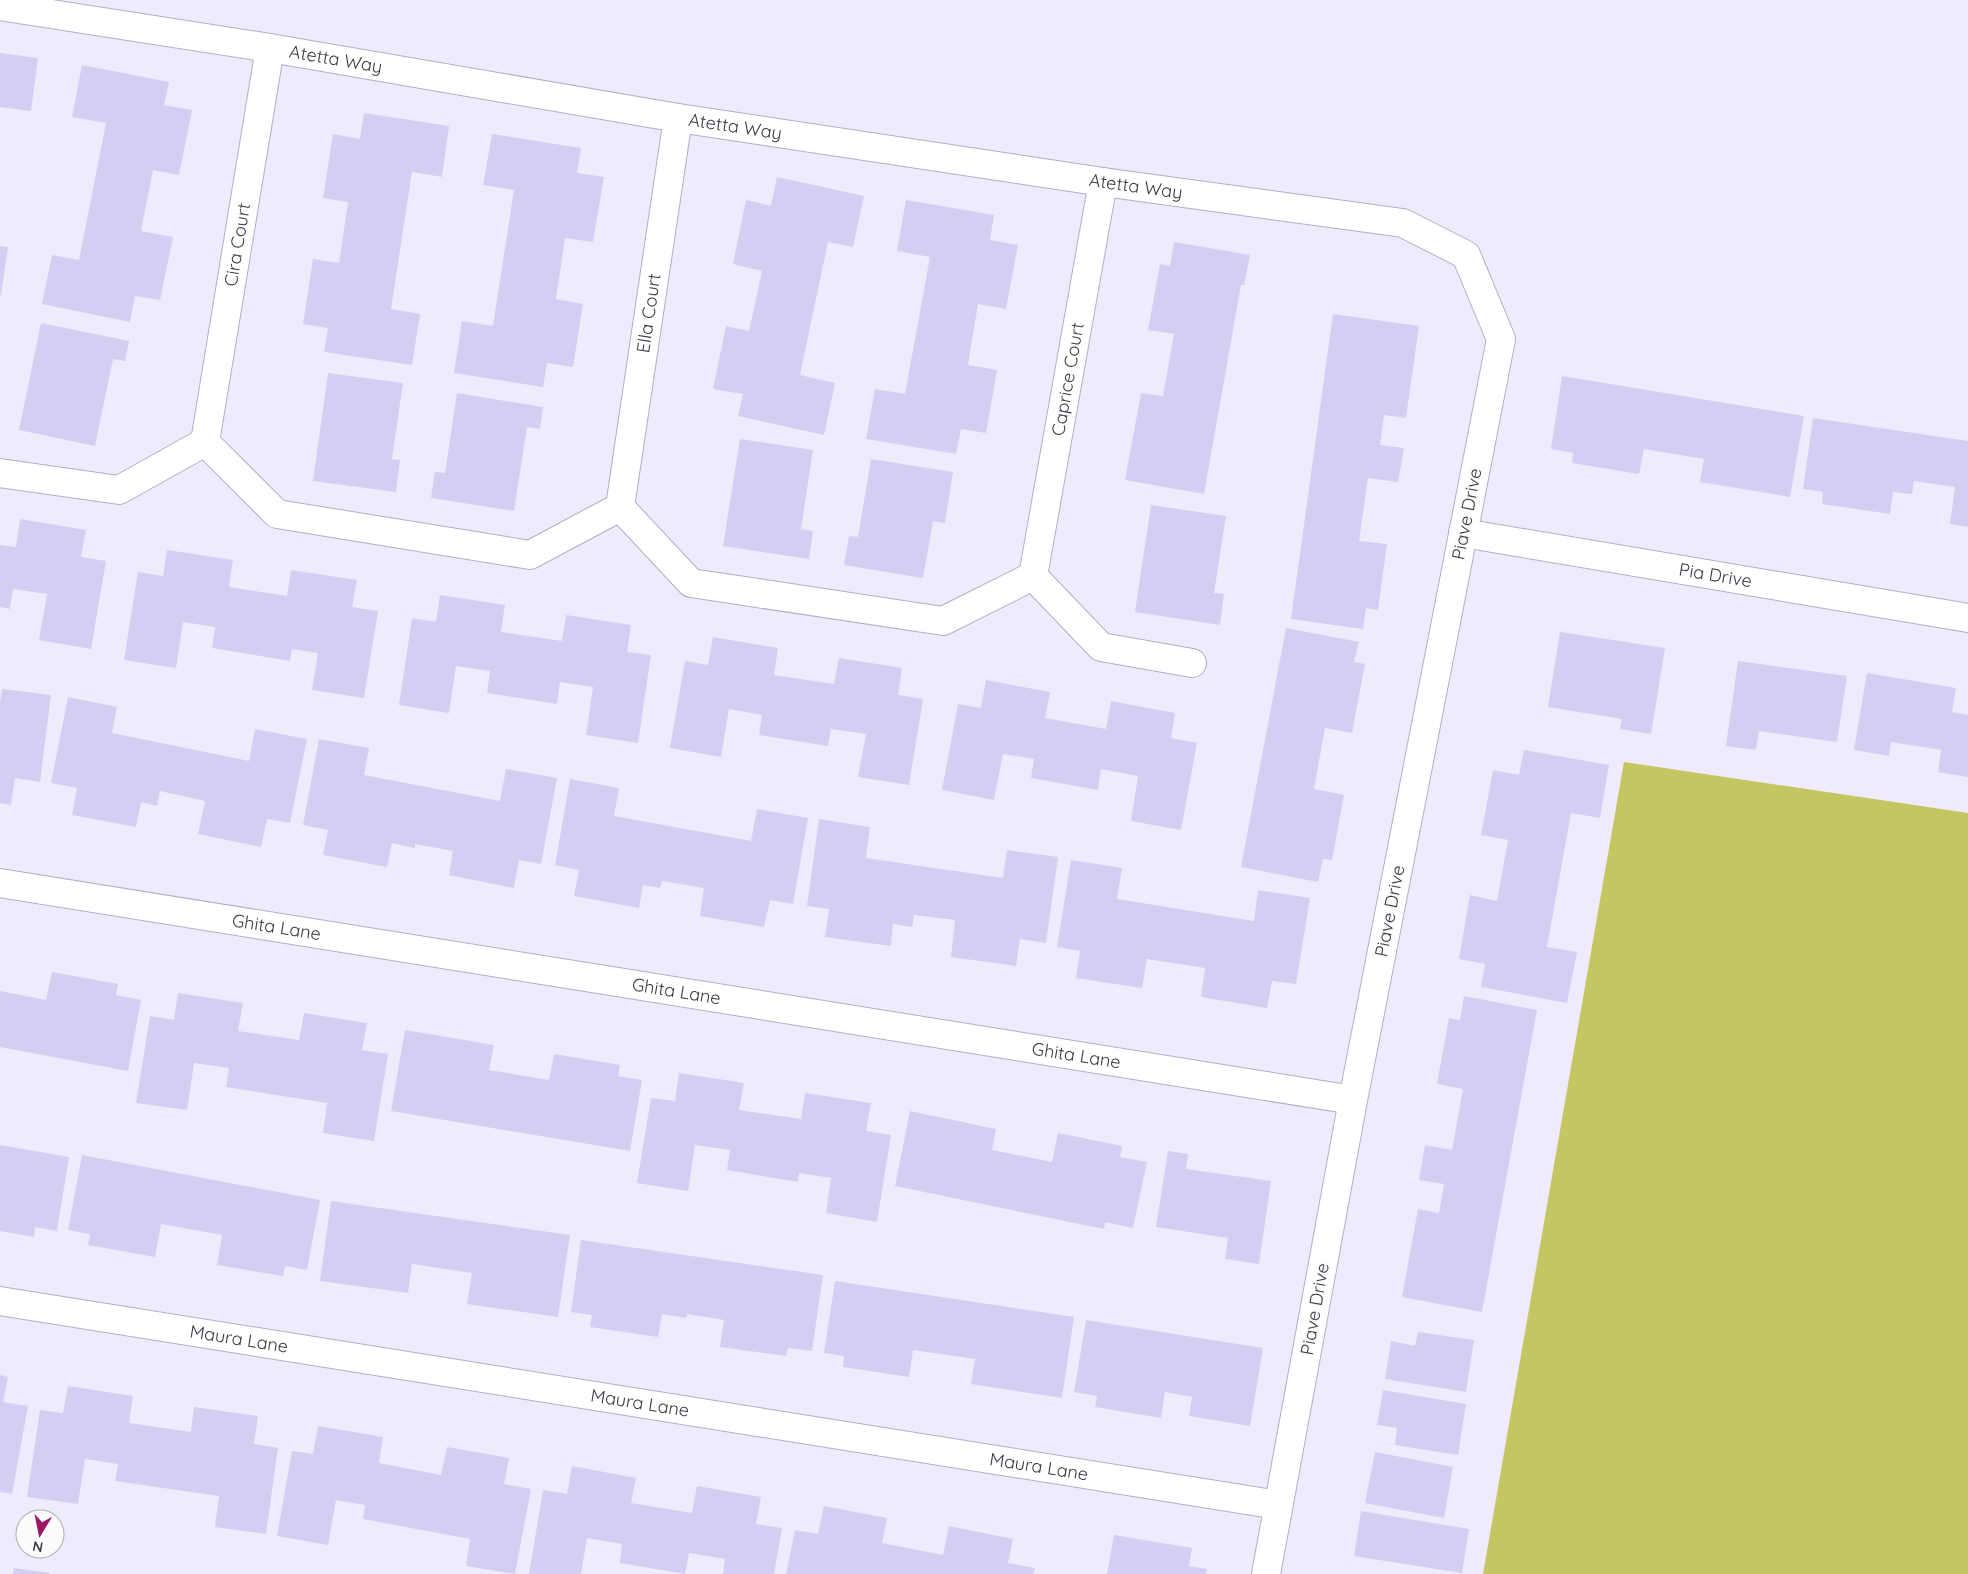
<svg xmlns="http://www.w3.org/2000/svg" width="1968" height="1574" font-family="Quicksand,sans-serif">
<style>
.forest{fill:#c3c661}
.building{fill:#d5cef2}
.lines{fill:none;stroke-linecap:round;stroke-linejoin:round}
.minor-casing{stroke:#b3adc7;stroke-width:30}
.minor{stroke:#fff;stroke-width:28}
.labels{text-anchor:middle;stroke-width:4;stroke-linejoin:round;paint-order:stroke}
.street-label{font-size:18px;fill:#3a3843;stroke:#fbfbfb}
</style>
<rect width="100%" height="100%" fill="#efebfc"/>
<path class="forest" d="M1624 762 1968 813V1574H1483Z"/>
<path class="building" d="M0 53 38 58 31 111 0 107Z
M82 65 169 82 164 105 192 110 179 175 153 170 141 231 173 237 160 300 135 296 130 322 42 304 52 255 79 260 106 123 72 117Z
M364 113 449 126 442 177 412 172 391 309 420 314 412 365 324 352 328 328 303 324 313 259 339 263 348 202 323 198 333 134 360 139Z
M492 134 581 148 577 173 604 177 593 242 565 238 556 299 583 304 573 367 547 363 543 387 454 373 462 321 493 326 514 190 483 185Z
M777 177 864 196 853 247 828 242 800 375 835 383 824 435 738 416 743 394 713 389 726 326 749 331 762 271 733 264 746 200 771 206Z
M906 200 994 215 990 240 1018 245 1006 309 978 304 968 365 997 370 986 433 961 429 956 454 866 439 875 389 905 394 930 257 897 251Z
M1174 242 1250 255 1244 285H1241L1204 494 1125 480 1141 393 1163 396 1174 334 1148 330 1160 264 1170 266Z
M0 246 8 247 1 295H0Z
M1333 314 1419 326 1406 418 1384 415 1380 445 1404 448 1398 482 1368 478 1359 541 1387 544 1378 610 1366 608 1363 629 1291 619Z
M41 323 129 341 125 361 113 359 95 446 19 430Z
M328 373 403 383 392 459 400 460 396 492 313 481Z
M1562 376 1804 416 1790 497 1700 482 1704 459 1644 449 1639 474 1572 463 1573 453 1551 449Z
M457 393 543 407 540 429 527 427 514 511 431 498 435 472 445 473Z
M1813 418 1968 441V527L1950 524 1955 487 1914 481 1912 494 1893 492 1890 514 1822 504 1823 492 1803 489Z
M740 439 813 450 801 529 813 531 809 559 723 546Z
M871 459 953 472 945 523 933 521 923 578 844 565 849 536 858 537Z
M1151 505 1226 516 1214 593 1224 594 1220 625 1135 612Z
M20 519 86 530 81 557 106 561 91 649 39 640 47 594 13 589 10 609 0 607V545L16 547Z
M167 550 233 560 229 587 287 596 291 570 357 580 352 607 378 611 364 698 312 690 318 653 292 649 290 661 212 648 215 627 183 622 176 668 124 660 138 572 163 576Z
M440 595 505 605 501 632 562 641 566 615 631 625 627 652 651 655 638 743 586 735 593 687 560 682 557 704 487 693 490 671 456 666 449 713 399 705 412 618 436 622Z
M1286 628 1359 642 1354 662 1365 664 1352 733 1325 728 1314 789 1344 795 1332 860 1323 859 1318 882 1241 867Z
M1560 632 1665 648 1651 734 1620 729 1622 719 1548 707Z
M713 637 778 648 774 675 834 684 839 658 902 668 898 695 923 699 909 785 858 777 866 734 831 729 828 746 759 735 762 715 729 709 721 757 670 748 685 661 708 665Z
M1738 661 1847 676 1837 742 1759 731 1756 750 1726 746Z
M1867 673 1956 688 1952 712 1968 715V777L1938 772 1941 750 1891 742 1889 756 1854 750Z
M986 680 1050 692 1045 718 1106 729 1111 701 1175 713 1171 738 1197 743 1181 830 1131 821 1138 776 1101 769 1098 790 1031 778 1034 759 1003 754 994 800 942 790 958 704 981 708Z
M2 689 51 695 40 782 15 778 11 805 0 803V703Z
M68 697 117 707 112 733 249 761 255 729 307 739 290 823 267 819 261 847 198 834 205 801 160 791 157 806 141 802 136 827 72 815 77 788 51 783Z
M319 739 369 748 364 775 500 801 506 769 557 778 541 864 519 860 514 888 449 875 453 851 415 844V848L392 843 387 867 323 855 328 830 303 825Z
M1524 750 1609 765 1600 818 1571 813 1547 947 1577 952 1567 1003 1481 987 1485 964 1459 959 1470 895 1497 901 1508 840 1481 835 1493 770 1519 775Z
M570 779 619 788 614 816 751 841 757 809 808 818 793 904 770 900 764 927 700 916 704 888 662 881 660 888 643 885 639 908 574 896 579 870 555 865Z
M819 819 870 827 866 858 1003 878 1007 850 1058 857 1046 943 1020 939 1016 966 951 957 955 920 914 915 912 927 893 924 891 946 825 937 829 909 807 906Z
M1071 860 1122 868 1117 899 1254 921 1258 890 1310 898 1296 984 1272 981 1267 1008 1201 997 1205 968 1147 959 1142 988 1076 978 1080 951 1057 947Z
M52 972 118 984 116 995 141 1000 128 1071 0 1047V991L46 1000Z
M178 993 243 1003 238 1031 299 1040 304 1013 367 1023 362 1050 388 1054 374 1141 323 1133 327 1103 226 1087 229 1068 194 1063 187 1110 136 1103 150 1016 174 1020Z
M1464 996 1537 1010 1482 1312 1402 1297 1418 1209 1439 1213 1444 1184 1419 1180 1425 1145 1452 1150 1463 1089 1437 1084 1449 1018 1460 1020Z
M405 1030 494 1045 489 1070 549 1080 554 1054 620 1065 618 1076 642 1080 630 1151 391 1111Z
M679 1073 744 1083 739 1110 801 1119 805 1093 871 1103 866 1131 891 1135 877 1222 826 1213 831 1178 799 1173 798 1182 727 1170 730 1150 695 1145 688 1191 637 1183 651 1098 675 1101Z
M910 1111 996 1129 992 1150 1052 1162 1058 1133 1122 1146 1120 1157 1147 1162 1133 1228 1105 1222 1104 1229 895 1186Z
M0 1145 69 1157 57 1231 35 1227 34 1237 0 1231Z
M1168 1151 1188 1154 1186 1169 1271 1181 1259 1264 1225 1259 1228 1238 1156 1227Z
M82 1155 320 1200 307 1270 285 1266 283 1276 217 1265 222 1235 161 1224 155 1257 88 1245 90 1234 68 1230Z
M331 1201 570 1235 558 1317 467 1304 472 1273 412 1264 408 1293 320 1281Z
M581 1240 823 1275 812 1351 788 1348 786 1356 720 1347 724 1320 687 1314 686 1318 662 1314 658 1337 590 1327 592 1315 571 1312Z
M835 1281 1074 1317 1062 1398 971 1384 975 1359 913 1350 909 1377 843 1367 844 1356 824 1353Z
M1086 1320 1263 1348 1250 1426 1189 1416 1192 1397 1165 1392 1161 1418 1095 1407 1097 1396 1074 1392Z
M1418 1332 1474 1340 1466 1392 1385 1379 1391 1341 1415 1346Z
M0 1375 8 1377 3 1402 28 1406 12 1494 0 1492Z
M68 1386 133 1396 129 1423 191 1432 194 1407 258 1416 254 1444 278 1448 266 1534 215 1527 219 1496 115 1481 118 1464 85 1459 78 1504 27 1497 40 1410 63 1413Z
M1383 1390 1466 1404 1458 1455 1395 1445 1397 1428 1377 1425Z
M318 1426 383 1437 379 1463 441 1475 447 1447 509 1458 504 1484 531 1489 515 1574 466 1566 470 1539 363 1519 365 1505 336 1500 328 1545 277 1536 292 1451 313 1454Z
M1375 1452 1453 1467 1444 1518 1365 1503Z
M572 1466 636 1478 631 1503 692 1513 697 1486 761 1497 756 1524 782 1528 774 1574H723L725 1559 689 1553 685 1574 620 1563 622 1544 587 1538 581 1574H529L543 1490 567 1494Z
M824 1506 887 1518 882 1543 943 1555 949 1526 1013 1539 1008 1563 1035 1568 1033 1574H786L795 1530 818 1534Z
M1361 1511 1469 1529 1462 1573 1354 1556Z
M1114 1535 1192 1548 1189 1566 1207 1569 1206 1574H1107Z
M14 1568 50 1573V1574H13Z"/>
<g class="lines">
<defs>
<g id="minor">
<path id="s1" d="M0 6 270 48 678 118 1103 182 1403 223 1466 255 1501 339 1353 1100 1266 1574"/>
<path d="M205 442 277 514 530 555 620 507"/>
<path id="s2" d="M205 442 270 48"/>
<path d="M0 473 119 490 205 442"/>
<path d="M620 507 691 583 943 621 1033 576"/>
<path id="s3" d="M620 507 678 118"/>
<path id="s4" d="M1463 533 1968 618"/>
<path id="s5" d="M1033 576 1103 182"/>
<path d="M1033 576 1101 647 1192 663"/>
<path id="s6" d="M0 883 1353 1100"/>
<path id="s7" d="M0 1301 1278 1505"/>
</g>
</defs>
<use href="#minor" class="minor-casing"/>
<use href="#minor" class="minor"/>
</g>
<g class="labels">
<g class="street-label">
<text dy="6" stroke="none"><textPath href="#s1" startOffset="340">Atetta Way</textPath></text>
<text dy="6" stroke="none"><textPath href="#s1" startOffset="745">Atetta Way</textPath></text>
<text dy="6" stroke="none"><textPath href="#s1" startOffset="1150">Atetta Way</textPath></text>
<text dy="6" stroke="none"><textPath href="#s2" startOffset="200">Cira Court</textPath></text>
<text dy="6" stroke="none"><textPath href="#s3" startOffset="196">Ella Court</textPath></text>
<text dy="6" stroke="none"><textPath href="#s5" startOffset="200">Caprice Court</textPath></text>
<text transform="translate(1467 514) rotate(-79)" y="6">Piave Drive</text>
<text dy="6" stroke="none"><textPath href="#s4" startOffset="256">Pia Drive</textPath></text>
<text transform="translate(1390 911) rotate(-79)" y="6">Piave Drive</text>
<text dy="6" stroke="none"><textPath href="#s6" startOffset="280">Ghita Lane</textPath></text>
<text dy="6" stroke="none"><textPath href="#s6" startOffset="685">Ghita Lane</textPath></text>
<text dy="6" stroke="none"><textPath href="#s6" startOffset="1090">Ghita Lane</textPath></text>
<text transform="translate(1315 1309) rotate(-80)" y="6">Piave Drive</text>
<text dy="6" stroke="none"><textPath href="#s7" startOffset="242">Maura Lane</textPath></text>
<text dy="6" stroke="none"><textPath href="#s7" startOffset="648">Maura Lane</textPath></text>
<text dy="6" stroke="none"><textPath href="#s7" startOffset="1052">Maura Lane</textPath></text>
</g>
</g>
<g transform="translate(40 1534) rotate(190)"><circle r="24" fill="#fbfbfb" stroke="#aeadb1"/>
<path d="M0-4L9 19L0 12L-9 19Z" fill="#9c1566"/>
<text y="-8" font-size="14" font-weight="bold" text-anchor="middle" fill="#3a3843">N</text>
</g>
</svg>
